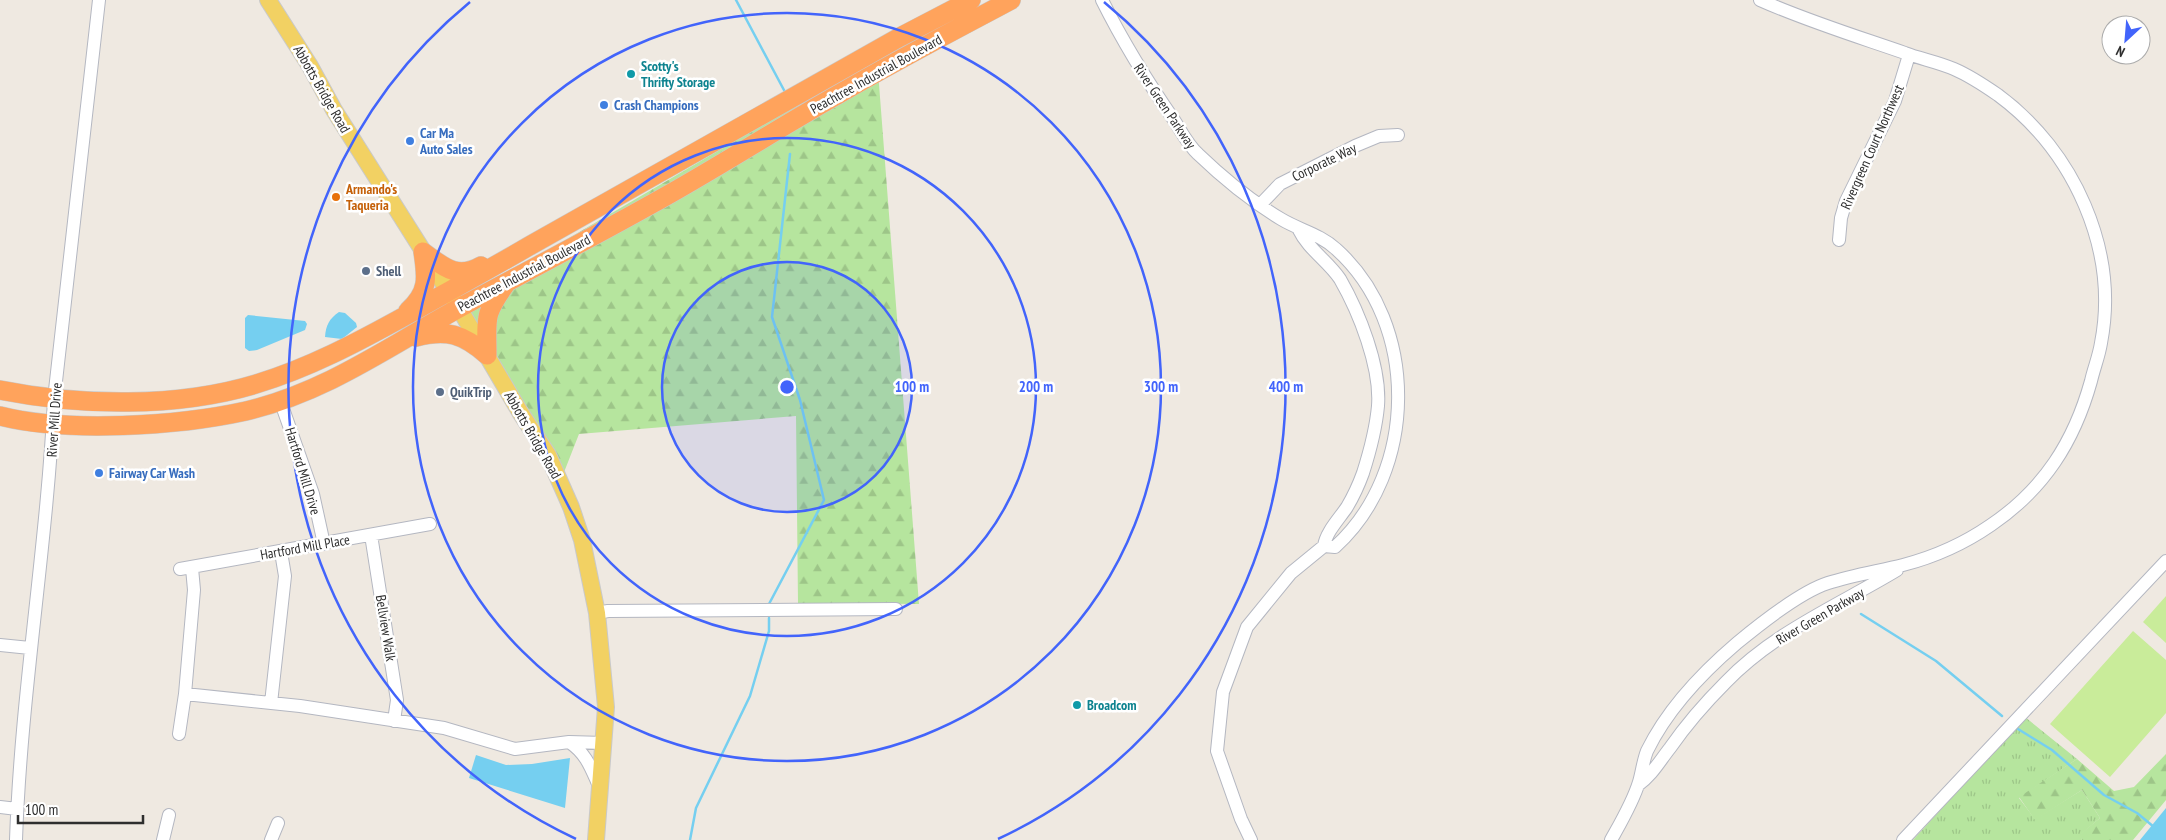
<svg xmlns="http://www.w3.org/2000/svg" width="2166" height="840" font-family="'PT Sans Narrow',sans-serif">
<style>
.grass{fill:url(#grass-tufts)}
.forest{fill:url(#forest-firs)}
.pitch{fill:#c9ec9a}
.water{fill:#75cff0}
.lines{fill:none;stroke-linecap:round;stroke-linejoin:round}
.stream{stroke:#75cff0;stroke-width:2.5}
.minor-casing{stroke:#b4b7c1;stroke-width:14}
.major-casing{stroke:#c9c9c9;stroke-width:18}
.highway-casing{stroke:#c9c9c9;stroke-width:20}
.minor{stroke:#fff;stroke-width:12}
.major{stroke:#f2d163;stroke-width:16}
.highway{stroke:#ffa35c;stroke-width:19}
.ring{fill:none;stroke:#4264fb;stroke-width:2.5}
.culture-dot{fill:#0f9aa8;stroke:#fff;stroke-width:2}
.shop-dot{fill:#3f7fe0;stroke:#fff;stroke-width:2}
.food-dot{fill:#e8710a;stroke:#fff;stroke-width:2}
.service-dot{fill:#5c6f8a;stroke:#fff;stroke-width:2}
.labels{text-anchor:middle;stroke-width:5;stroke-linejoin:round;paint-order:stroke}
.culture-label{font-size:14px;font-weight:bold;fill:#0d838f;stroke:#fff;text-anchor:start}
.street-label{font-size:14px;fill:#2e2e2e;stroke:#fff}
.shop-label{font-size:14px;font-weight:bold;fill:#366cbe;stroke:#fff;text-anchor:start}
.food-label{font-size:14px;font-weight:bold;fill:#c56008;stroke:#fff;text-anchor:start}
.service-label{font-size:14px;font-weight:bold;fill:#4e5e75;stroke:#fff;text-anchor:start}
.centre{fill:#4264fb;stroke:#fff;stroke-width:2.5}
.ring-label{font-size:15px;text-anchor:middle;font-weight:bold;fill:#4264fb;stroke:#fff;stroke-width:5;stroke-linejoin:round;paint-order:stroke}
</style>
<defs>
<pattern id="grass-tufts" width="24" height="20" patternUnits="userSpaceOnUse" patternTransform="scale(1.25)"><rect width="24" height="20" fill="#b6e59e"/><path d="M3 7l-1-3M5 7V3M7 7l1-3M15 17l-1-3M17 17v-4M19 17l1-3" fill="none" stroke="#9dc588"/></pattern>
<pattern id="forest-firs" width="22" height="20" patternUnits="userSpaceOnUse" patternTransform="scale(1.25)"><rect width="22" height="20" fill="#b6e59e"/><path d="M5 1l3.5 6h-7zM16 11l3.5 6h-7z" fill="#9dc588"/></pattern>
</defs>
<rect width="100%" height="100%" fill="#efe9e1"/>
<path class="grass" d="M2025 717 2077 759 2019 798 2035 819 2082 790 2100 818 2080 835 2082 840H1913Z"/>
<path class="forest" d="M878 71 919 604 798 603 796 416 579 434 559 485 458 303 786 111Z
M2166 754V800L2133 840H2082L2079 835 2100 818 2082 790 2035 820 2019 797 2077 759 2114 791 2134 787Z"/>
<path class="pitch" d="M2166 596V643L2143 622Z
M2133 631 2166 660V713L2110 777 2050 724Z"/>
<path class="water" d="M339 312 345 313 356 323 357 327 342 339 325 337C326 325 329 319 339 312Z
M248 315 305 321 307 324 305 330 257 350 249 351 245 348V318Z
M476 755 506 765 532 764 570 758 565 808 469 778Z
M2166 808V840H2140Z"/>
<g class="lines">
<path class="stream" d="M736 0 785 92
M769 604 824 500 800 400 772 317 790 154
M1861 614 1936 661 2002 716
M2018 729 2052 750 2104 795 2137 813 2154 827
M690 840 696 808 750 696 769 631V618"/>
<defs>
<path id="minor" d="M1102 0C1123 42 1147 81 1174 120 1181 131 1188 145 1198 154 1223 178 1251 201 1281 219 1299 230 1320 234 1336 249 1420 324 1418 472 1335 547L1324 546 1291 573 1247 627 1223 692 1217 751 1241 819 1251 840
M1260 205 1280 184 1355 146 1379 136 1398 135
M1299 230C1308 249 1328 261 1340 279 1359 312 1381 367 1378 406 1376 428 1370 451 1363 473 1359 484 1353 497 1347 507 1339 519 1326 532 1324 546
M1839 240 1841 218 1846 201 1895 101 1909 55
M280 400 313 494 324 544
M371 535 397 700 394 721
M180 569 430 524
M597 613 608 611 896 609
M0 645 30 648
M185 694 300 706 444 728 515 749 569 742 604 743
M271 703 285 576 281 552
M179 734 185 694 194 590 192 568
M569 742C586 753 591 768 599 786
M1638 785C1652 775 1659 762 1670 748 1686 725 1706 702 1726 682 1774 632 1839 605 1897 570
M0 807 17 809
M16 840C21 692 47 547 54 399L99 0
M163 840 169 815
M271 840 278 823
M1611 840C1621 822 1633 802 1639 782 1642 772 1643 761 1647 751 1667 710 1703 672 1737 643 1760 624 1800 592 1828 583 1853 575 1879 571 1903 565 1934 557 1965 543 1991 525 2044 489 2074 442 2091 381 2094 368 2099 356 2101 343 2119 250 2074 151 1998 95 1985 86 1968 75 1954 69 1938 62 1921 59 1905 53 1856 36 1807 21 1760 0
M1903 840 2166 561"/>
<path id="major" d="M268 0 310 66 334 110 459 308 520 412 548 455 571 507 582 540 597 613 606 707 596 840"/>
<path id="highway" d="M423 252C443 266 456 280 481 266
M408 311C429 292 427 278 423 252
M416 337C447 329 463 334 487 355
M487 355C487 318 483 316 505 285
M0 390C80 406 177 408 256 384 309 368 358 342 405 316 447 292 490 269 531 245 654 176 777 107 900 37L971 0
M0 416C67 433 178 426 246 411 331 391 396 341 472 301 531 269 591 238 650 205 714 170 775 130 839 94 895 61 953 31 1011 0"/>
</defs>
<use href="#minor" class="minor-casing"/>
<use href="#major" class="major-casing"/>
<use href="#highway" class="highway-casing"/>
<use href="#minor" class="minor"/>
<use href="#major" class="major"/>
<use href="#highway" class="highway"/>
</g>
<circle cx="787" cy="387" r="125" fill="#4264fb" fill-opacity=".12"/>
<g class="ring">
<circle cx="787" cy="387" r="125"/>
<circle cx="787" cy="387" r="249"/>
<circle cx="787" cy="387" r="374"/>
<path d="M576 839A499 499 0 0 1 470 2M1104 2A499 499 0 0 1 998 839"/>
</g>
<g class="culture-dot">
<circle cx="631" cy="74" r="5"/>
<circle cx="1077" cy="705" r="5"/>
</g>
<g class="shop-dot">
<circle cx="604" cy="105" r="5"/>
<circle cx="410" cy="141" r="5"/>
<circle cx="99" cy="473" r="5"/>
</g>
<circle class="food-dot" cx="336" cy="197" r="5"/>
<g class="service-dot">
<circle cx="366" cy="271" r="5"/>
<circle cx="440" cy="392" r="5"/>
</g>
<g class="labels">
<g class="culture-label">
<text x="641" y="71">Scotty's<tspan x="641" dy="16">Thrifty Storage</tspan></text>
<text x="1087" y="710">Broadcom</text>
</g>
<g class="street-label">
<text transform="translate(876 74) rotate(-29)" y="5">Peachtree Industrial Boulevard</text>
<text transform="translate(322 89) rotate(60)" y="5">Abbotts Bridge Road</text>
<text transform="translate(1165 106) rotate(56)" y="5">River Green Parkway</text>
<text transform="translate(1872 147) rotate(-66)" y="5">Rivergreen Court Northwest</text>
<text transform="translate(1324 162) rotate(-26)" y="5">Corporate Way</text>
<text transform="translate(524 273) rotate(-28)" y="5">Peachtree Industrial Boulevard</text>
<text transform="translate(54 420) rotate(-86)" y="5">River Mill Drive</text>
<text transform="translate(533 435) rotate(60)" y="5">Abbotts Bridge Road</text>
<text transform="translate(303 471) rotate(73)" y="5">Hartford Mill Drive</text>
<text transform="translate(305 547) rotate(-10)" y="5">Hartford Mill Place</text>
<text transform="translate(1820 616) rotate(-30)" y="5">River Green Parkway</text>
<text transform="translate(386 628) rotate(81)" y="5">Bellview Walk</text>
</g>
<g class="shop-label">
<text x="614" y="110">Crash Champions</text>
<text x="420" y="138">Car Ma<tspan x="420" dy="16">Auto Sales</tspan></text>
<text x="109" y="478">Fairway Car Wash</text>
</g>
<g class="food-label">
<text x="346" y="194">Armando's<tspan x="346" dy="16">Taqueria</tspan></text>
</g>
<g class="service-label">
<text x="376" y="276">Shell</text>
<text x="450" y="397">QuikTrip</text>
</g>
</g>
<circle cx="787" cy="387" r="8" class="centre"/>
<g class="ring-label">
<text x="912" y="392">100 m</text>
<text x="1036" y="392">200 m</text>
<text x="1161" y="392">300 m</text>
<text x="1286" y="392">400 m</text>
</g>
<g transform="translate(2126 40) rotate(206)"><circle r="24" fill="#ffffff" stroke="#ababab"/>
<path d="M0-4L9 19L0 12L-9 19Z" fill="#4264fb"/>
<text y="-8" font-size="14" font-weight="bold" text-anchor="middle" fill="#2e2e2e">N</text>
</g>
<path d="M18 815v8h125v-8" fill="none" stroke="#2e2e2e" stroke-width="2.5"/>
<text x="25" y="815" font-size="15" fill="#2e2e2e" stroke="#ffffff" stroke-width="4" paint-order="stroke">100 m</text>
</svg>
